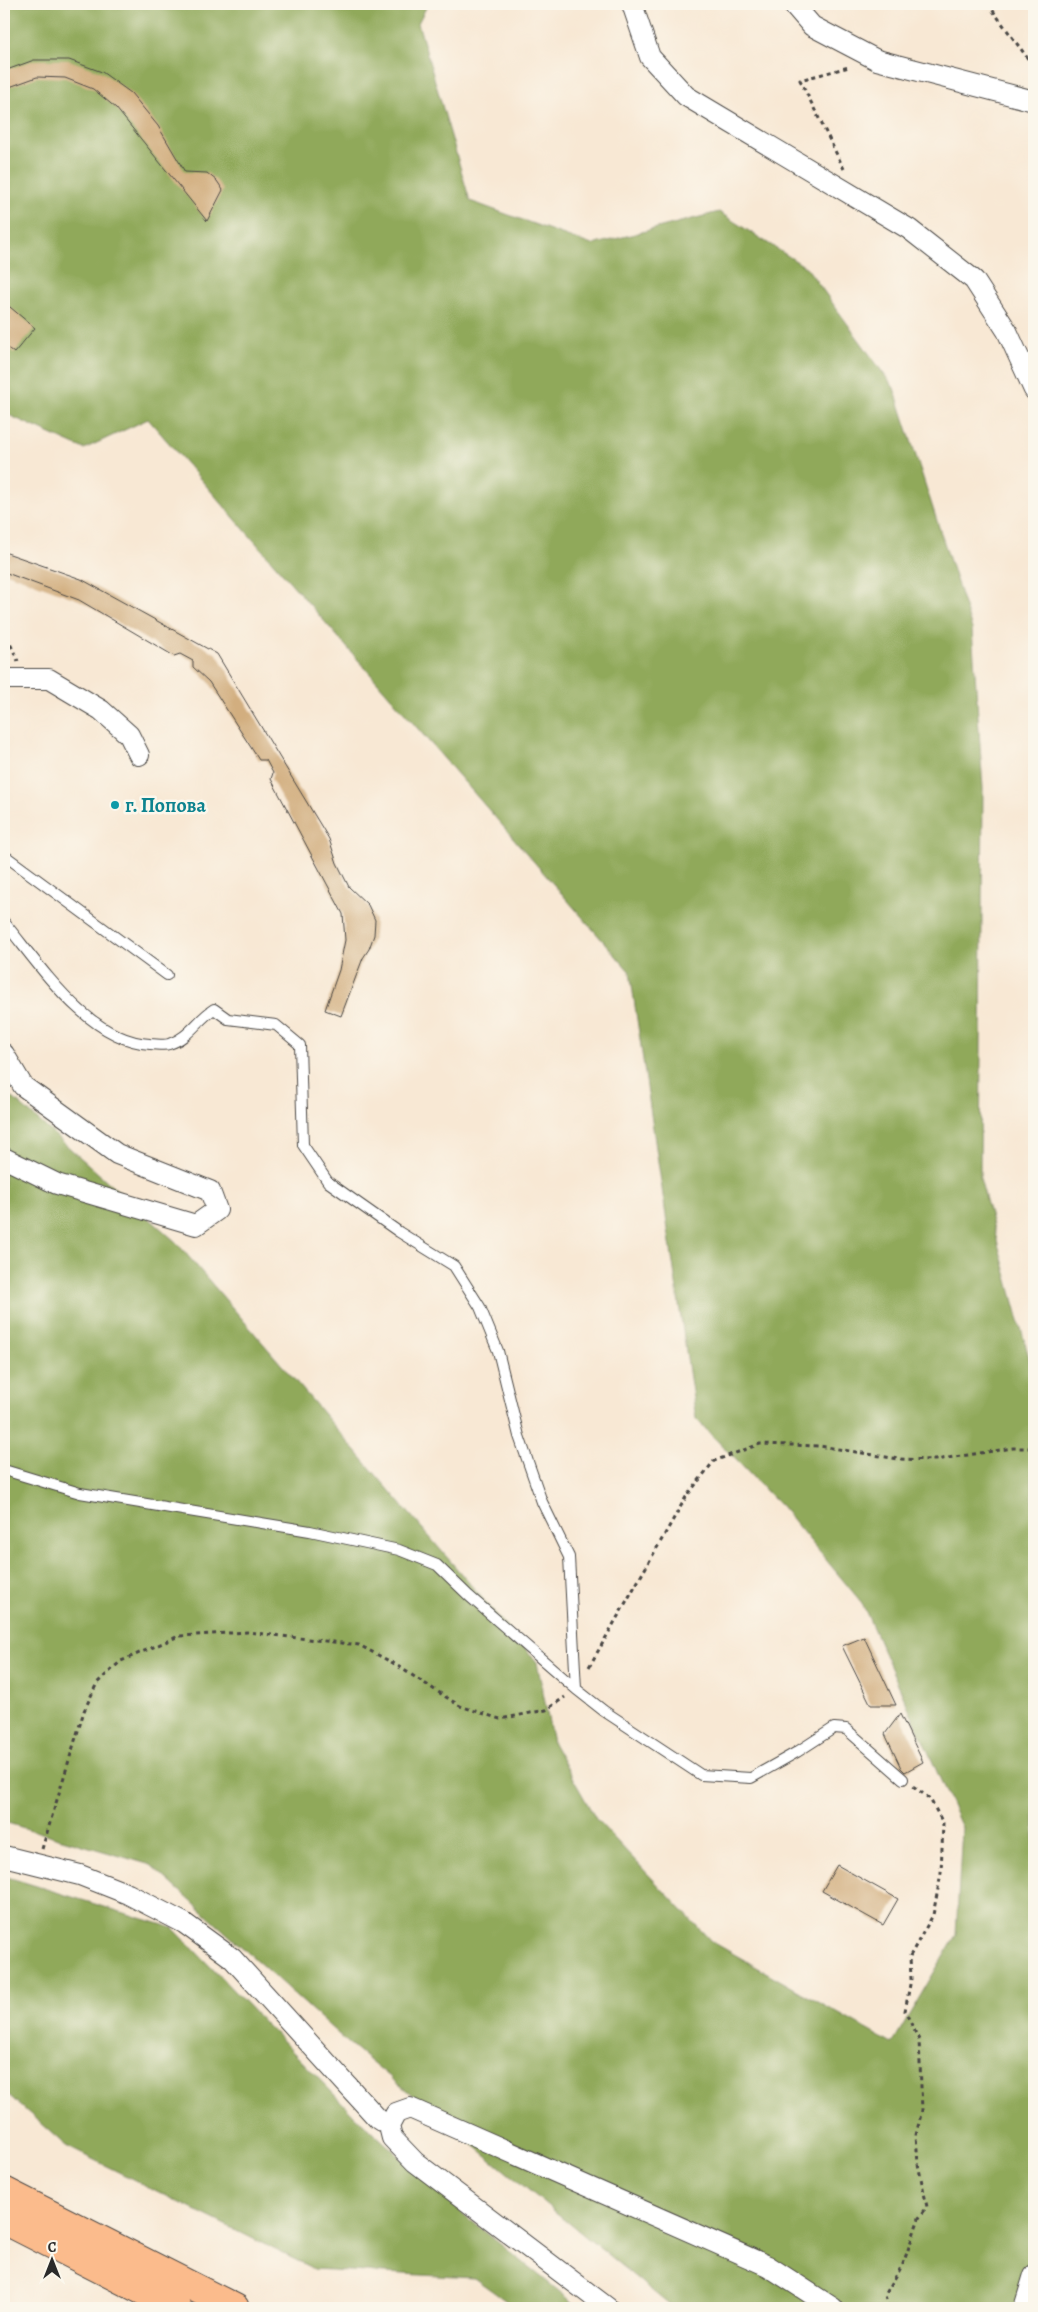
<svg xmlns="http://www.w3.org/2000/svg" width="1038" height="2312" font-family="Alegreya,serif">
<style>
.forest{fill:#90a95a;stroke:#5e6a42}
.building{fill:#d2ae7f}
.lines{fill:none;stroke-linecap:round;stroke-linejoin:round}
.service-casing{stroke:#4a4744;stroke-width:12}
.minor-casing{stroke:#4a4744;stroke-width:22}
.trunk-casing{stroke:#4a4744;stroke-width:30}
.path{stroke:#4a4744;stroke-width:3;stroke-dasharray:4 4;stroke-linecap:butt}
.service{stroke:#fff;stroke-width:10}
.minor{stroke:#fff;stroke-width:20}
.trunk{stroke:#fbbb8c;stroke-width:28}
.culture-dot{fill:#0f9aa8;stroke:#fbf7ec;stroke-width:2}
.labels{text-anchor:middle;stroke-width:5;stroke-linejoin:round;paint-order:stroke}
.culture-label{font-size:20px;font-weight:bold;fill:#0d838f;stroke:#fbf7ec;text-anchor:start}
</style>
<rect width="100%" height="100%" fill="#fbf7ec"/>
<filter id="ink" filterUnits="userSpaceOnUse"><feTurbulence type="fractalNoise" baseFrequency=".02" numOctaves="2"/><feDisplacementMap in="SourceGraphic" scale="10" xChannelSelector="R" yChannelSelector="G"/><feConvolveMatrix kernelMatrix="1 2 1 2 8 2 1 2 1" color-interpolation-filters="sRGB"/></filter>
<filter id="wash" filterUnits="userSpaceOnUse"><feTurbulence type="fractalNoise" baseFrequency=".0096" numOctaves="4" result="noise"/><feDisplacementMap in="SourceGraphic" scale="20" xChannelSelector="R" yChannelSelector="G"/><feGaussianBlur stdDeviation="1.12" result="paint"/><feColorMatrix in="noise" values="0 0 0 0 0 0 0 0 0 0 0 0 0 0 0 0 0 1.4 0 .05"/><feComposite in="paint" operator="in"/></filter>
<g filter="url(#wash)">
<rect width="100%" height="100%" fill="#f8e8d4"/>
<path class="forest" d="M4 4H428L418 23 470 201 592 245 719 212 807 268 894 388 972 629 983 788 980 1178 1030 1361 1034 1579V2308H673L346 2041 151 1865 4 1822V1090L176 1242 537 1662 553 1743 596 1819 711 1941 892 2044 956 1935 962 1828 862 1603 782 1507 696 1419 630 972 148 419 84 449 4 413Z
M4 1876 173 1928 355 2116 469 2219 580 2308H516L474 2278 314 2269 66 2146 4 2091Z"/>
<g id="blocks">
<path class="building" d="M34 60H69L102 72 131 93 158 126 185 172 207 173 217 181 223 190 207 221 116 108 93 89 65 78 37 77 4 89V71Z
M4 302 35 328 14 353 4 345Z
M4 552 81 579 217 654 329 839 337 863 349 887 368 905 375 920 374 935 369 949 363 958 341 1016 325 1010 339 970 345 940 343 914 271 779 273 773 266 760H259L209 682 193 667V661L180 654 174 656 79 600 4 572Z
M864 1637 896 1705H871L842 1646Z
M900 1714 923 1762 905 1772 901 1768 885 1734Z
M837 1865 898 1899 883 1925 822 1891Z"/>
</g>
</g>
<g filter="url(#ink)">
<use href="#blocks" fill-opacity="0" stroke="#4a4744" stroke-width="1"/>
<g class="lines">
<defs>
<path id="service" d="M4 855 167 975
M4 922C40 965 88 1041 150 1044 156 1044 164 1046 169 1044 189 1038 198 1019 214 1009L228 1019 276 1025 300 1045 303 1145 328 1182 399 1232 454 1266 480 1307 498 1351 519 1436 542 1502 569 1557 576 1689 604 1711 701 1775 751 1778 797 1752 834 1728 846 1729 903 1779
M4 1470 80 1493 310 1531 399 1550 437 1565 469 1596 576 1689"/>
<path id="minor" d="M632 4 650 57 686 96 909 229 974 280 1007 331 1034 390
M793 4 812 26 877 60 1034 101
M4 679H49L101 710 129 735 139 755
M4 1054 23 1086 117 1154 210 1191 217 1210 196 1225 57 1184 4 1158
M4 1856 80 1875 128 1894 184 1923 232 1958 378 2119 389 2126 392 2138 415 2162 608 2308
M389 2126 396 2113 410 2108 768 2266 833 2308
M1024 2308 1034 2275"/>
<path id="trunk" d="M4 2191 235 2308
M4 2220 177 2308"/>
</defs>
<use href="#service" class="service-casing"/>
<use href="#minor" class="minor-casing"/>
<use href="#trunk" class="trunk-casing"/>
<path class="path" d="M988 4 1034 67
M844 169 800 80 849 67
M4 630 18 661
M589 1667 686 1497 714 1461 760 1444 820 1446 898 1459 935 1460 1013 1448H1034
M42 1849 84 1711 97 1683 121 1661 179 1636 247 1632 359 1645 393 1663 460 1706 500 1719 546 1710 565 1697
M888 2308 885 2295 903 2264 919 2218 927 2207 918 2164 916 2135 922 2110 919 2040 905 2011 911 1979 910 1956 933 1915 941 1873 943 1823 930 1799 913 1786"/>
<use href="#service" class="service"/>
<use href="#minor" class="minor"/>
<use href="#trunk" class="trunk"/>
</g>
</g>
<circle class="culture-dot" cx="115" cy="805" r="5"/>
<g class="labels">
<g class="culture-label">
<text x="125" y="812">г. Попова</text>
</g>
</g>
<rect width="1038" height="2312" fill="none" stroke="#fbf7ec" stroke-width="20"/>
<g transform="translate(52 2260)" stroke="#fbf7ec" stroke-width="4" paint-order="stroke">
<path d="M0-4L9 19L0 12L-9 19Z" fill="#2b2b2b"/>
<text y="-8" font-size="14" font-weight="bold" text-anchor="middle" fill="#2b2b2b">С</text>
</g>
</svg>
